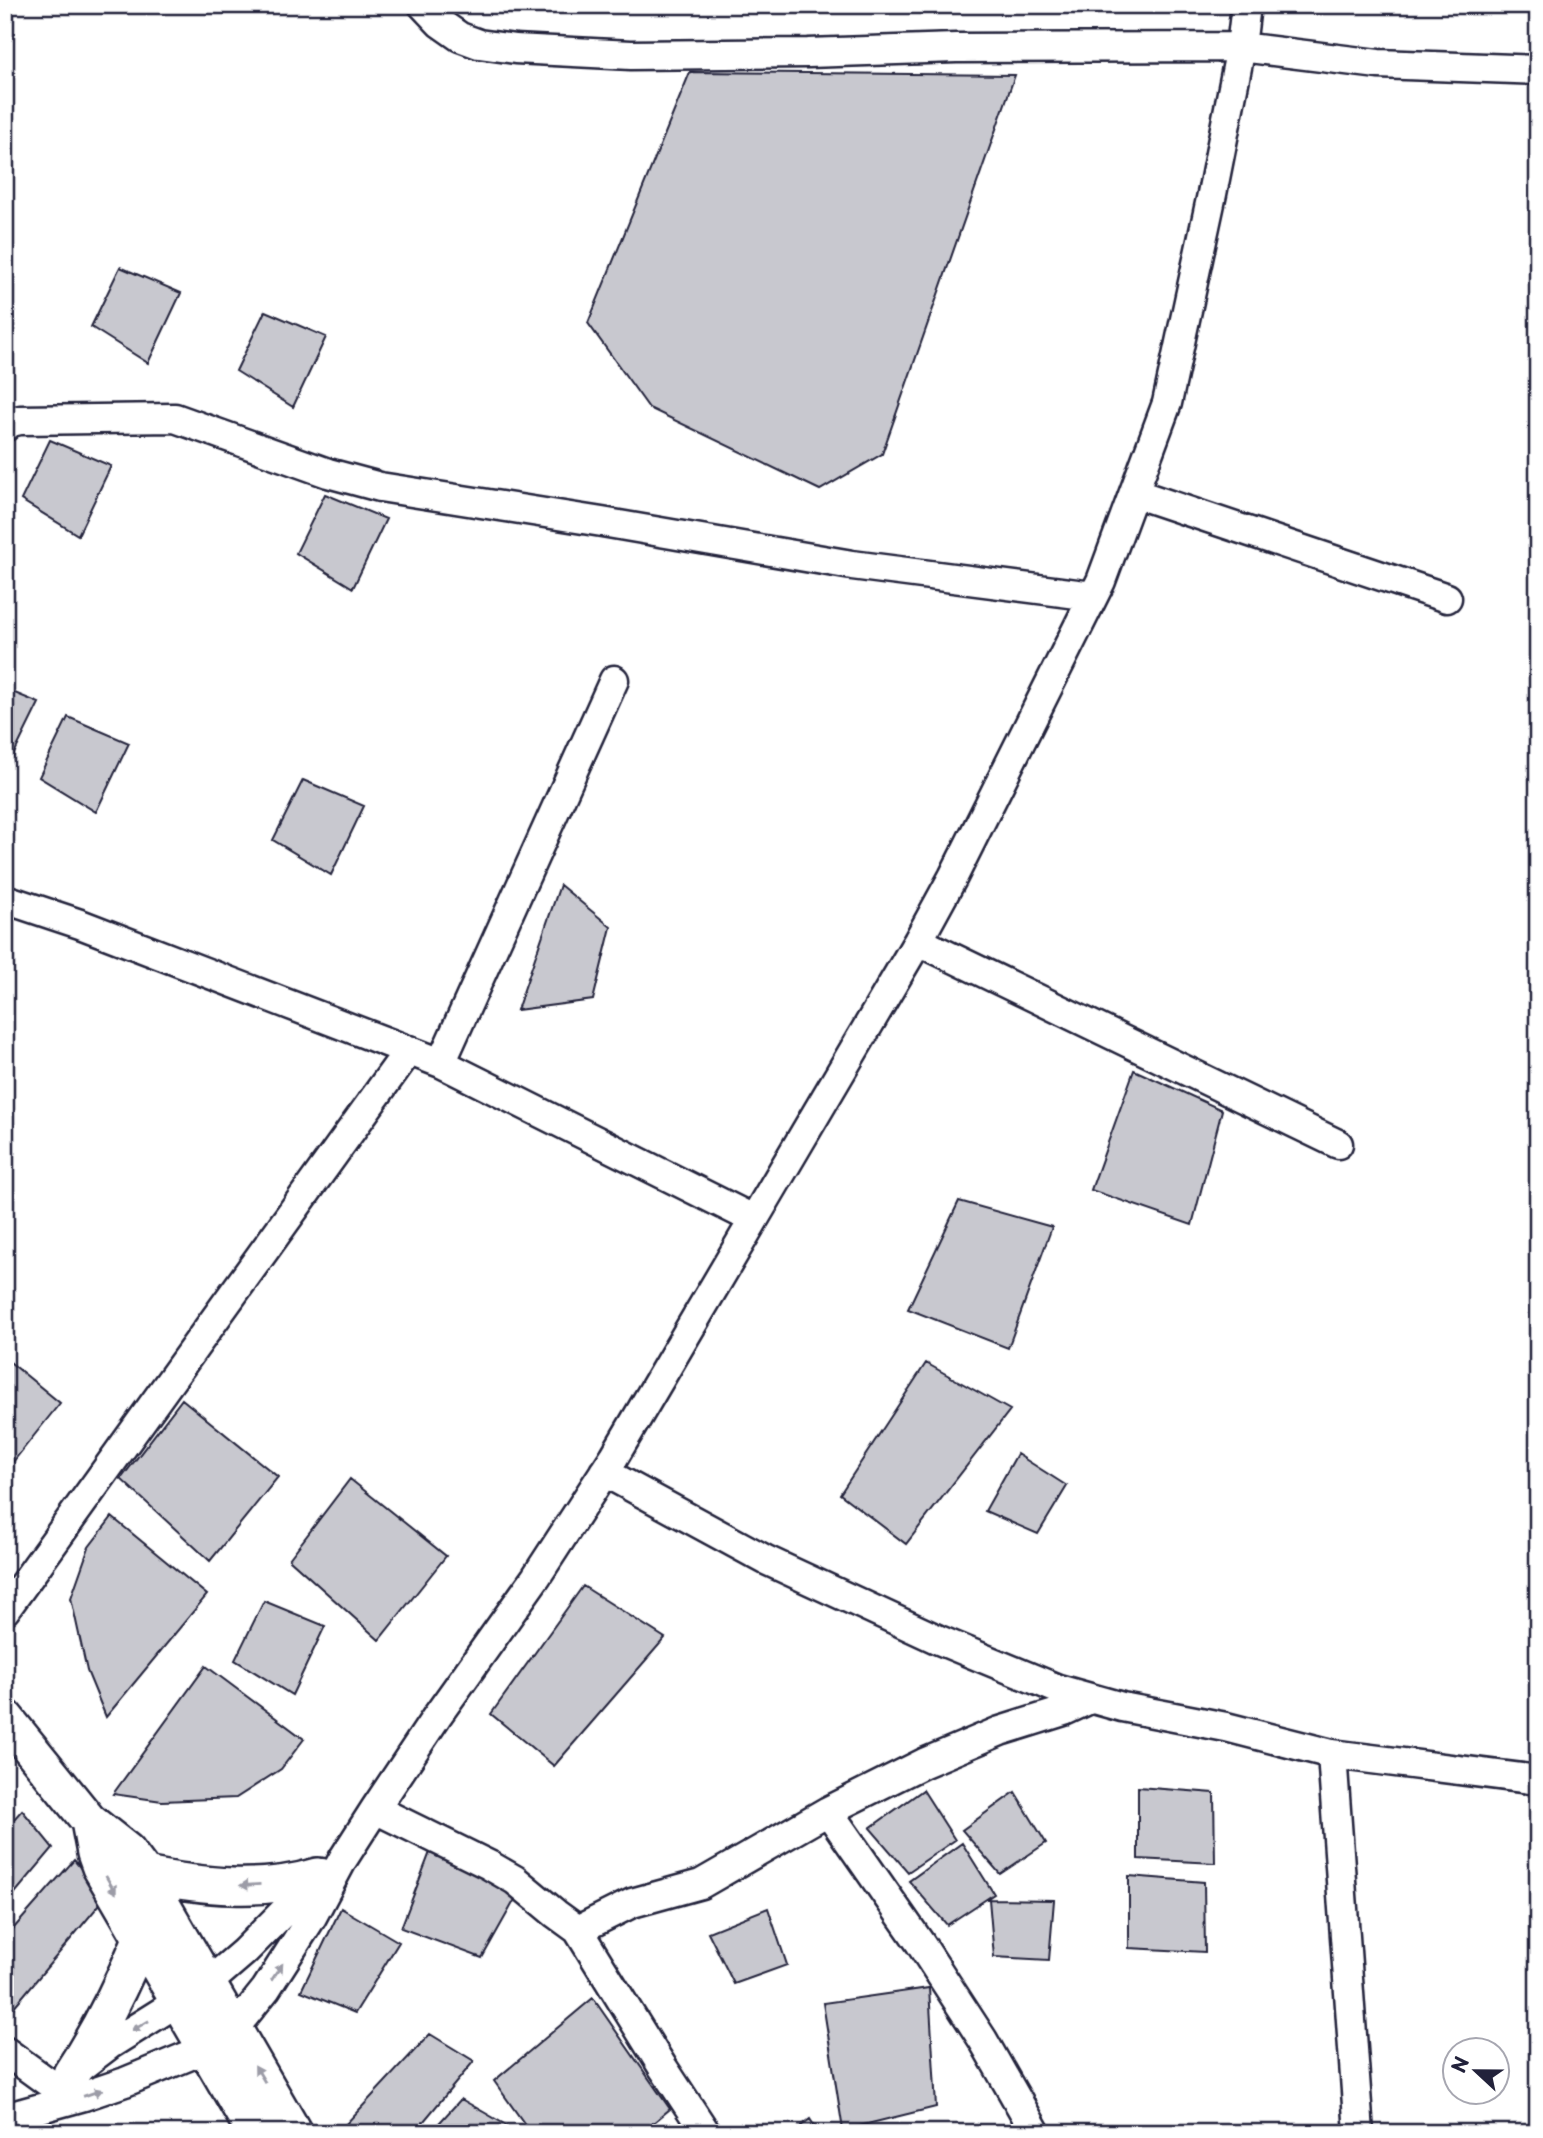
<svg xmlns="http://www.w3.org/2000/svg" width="1543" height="2138" font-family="'Playpen Sans',sans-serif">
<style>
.building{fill:#c8c8cf;stroke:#22223b;stroke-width:2}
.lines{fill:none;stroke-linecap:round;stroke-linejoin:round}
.minor-casing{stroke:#22223b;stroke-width:33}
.tertiary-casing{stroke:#22223b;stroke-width:40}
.minor{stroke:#fff;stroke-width:28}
.tertiary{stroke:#fff;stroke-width:35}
.oneway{fill:#9c9ca7}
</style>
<rect width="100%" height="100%" fill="#fff"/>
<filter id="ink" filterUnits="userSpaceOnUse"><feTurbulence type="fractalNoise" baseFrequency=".0143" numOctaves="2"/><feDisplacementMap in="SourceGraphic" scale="14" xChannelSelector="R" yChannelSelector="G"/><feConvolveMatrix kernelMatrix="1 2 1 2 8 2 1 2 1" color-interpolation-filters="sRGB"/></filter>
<g filter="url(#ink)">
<path class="building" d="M690 72 1015 75 882 454 820 490 649 408 588 323Z
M120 267 181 293 148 363 91 327Z
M265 311 326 337 293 407 236 371Z
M50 440 111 466 78 535 21 500Z
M325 494 386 519 353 588 296 553Z
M5 689 39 703 5 772Z
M68 717 129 743 96 812 39 777Z
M303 780 364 806 331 875 273 840Z
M560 885 611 927 593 1000 517 1010Z
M1134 1070 1222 1110 1192 1225 1091 1190Z
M959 1201 1052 1227 1008 1348 908 1309Z
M5 1358 60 1403 5 1472Z
M926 1363 1010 1410 906 1544 840 1494Z
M182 1399 278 1477 210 1561 121 1479Z
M1017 1454 1067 1486 1038 1534 985 1511Z
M350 1479 446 1556 379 1640 289 1559Z
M112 1517 207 1595 106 1717 87 1671 71 1598 89 1547Z
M583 1586 665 1638 554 1766 491 1714Z
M264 1601 325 1626 292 1695 235 1660Z
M206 1666 304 1739 281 1769 236 1798 162 1801 113 1794Z
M1138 1787 1214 1793 1215 1863 1138 1859Z
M923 1790 955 1840 908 1872 870 1828Z
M1015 1792 1046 1843 1000 1874 962 1830Z
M22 1810 53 1848 5 1905V1829Z
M962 1843 994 1894 947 1925 909 1881Z
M432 1847 518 1894 482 1958 401 1928Z
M74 1860 105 1898 13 2008 5 1996V1938Z
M1129 1876 1204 1882 1205 1952 1129 1948Z
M989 1899 1054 1900 1049 1960 994 1957Z
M341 1908 399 1942 355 2013 301 1991Z
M768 1908 787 1965 734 1984 708 1932Z
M929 1988 936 2107 843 2130 823 2003Z
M593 1998 670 2109 641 2133H531L494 2081Z
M430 2034 474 2061 414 2133H350L344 2126Z
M461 2099 506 2125 500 2133H430Z
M810 2119 819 2133H792Z"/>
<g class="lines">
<defs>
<path id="minor" d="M423 5 440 23 460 37 479 44 515 49 631 55 808 53 956 48 1241 47 1378 64 1538 70
M5 427 11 422 20 420 175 418 328 473 380 487 602 522 852 565 1093 596
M1134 493 1447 598
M5 899 80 924 441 1063 753 1219
M918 941 1338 1144
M441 1063 614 680
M604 1472 766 1560 939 1640 1058 1689 1122 1707 1226 1727 1332 1754 1538 1780
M5 1610 409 1050
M1332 1754 1359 2133
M375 1809 489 1865 515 1880 556 1914 578 1930 662 2066 706 2133
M828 1811 920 1943 983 2040 1036 2133
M578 1930 632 1903 701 1884 828 1811 924 1763 1000 1731 1064 1711 1090 1699
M5 2051 56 2088
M80 2067 109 2045 208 1983 244 1952 322 1873
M5 2118 84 2096 125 2082 205 2049 233 2030 266 1989 312 1917 343 1859 375 1809 437 1716 536 1577 614 1457 918 941 953 877 1101 581 1167 403 1212 194 1241 47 1246 5"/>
<path id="tertiary" d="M5 1717 89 1821 127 1851 145 1875 294 2133
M89 1821 95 1853 100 1867 255 2133
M145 1875C201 1886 262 1893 317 1876
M71 2074C100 2030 121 1987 141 1939"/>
</defs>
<use href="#minor" class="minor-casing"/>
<use href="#tertiary" class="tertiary-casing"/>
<use href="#minor" class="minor"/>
<use href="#tertiary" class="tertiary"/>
</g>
<defs><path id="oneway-solid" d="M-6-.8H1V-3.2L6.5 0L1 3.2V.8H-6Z" transform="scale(1.75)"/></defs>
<g class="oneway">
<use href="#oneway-solid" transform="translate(111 1885) rotate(60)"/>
<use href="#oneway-solid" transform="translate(250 1885) rotate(177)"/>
<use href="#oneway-solid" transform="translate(277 1972) rotate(-56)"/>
<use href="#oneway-solid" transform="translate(140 2026) rotate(150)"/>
<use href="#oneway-solid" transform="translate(260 2074) rotate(-121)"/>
<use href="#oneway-solid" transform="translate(93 2093) rotate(-19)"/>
</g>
</g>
<rect width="1543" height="2138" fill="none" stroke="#fff" stroke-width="28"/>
<rect x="14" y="14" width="1515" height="2110" fill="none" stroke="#22223b" stroke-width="2.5" filter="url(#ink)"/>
<g transform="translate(1476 2071) rotate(292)"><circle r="33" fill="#ffffff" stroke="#a7a7b1" stroke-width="2"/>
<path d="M0-5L12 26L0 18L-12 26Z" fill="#22223b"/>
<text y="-10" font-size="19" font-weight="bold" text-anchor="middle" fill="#22223b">N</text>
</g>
</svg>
